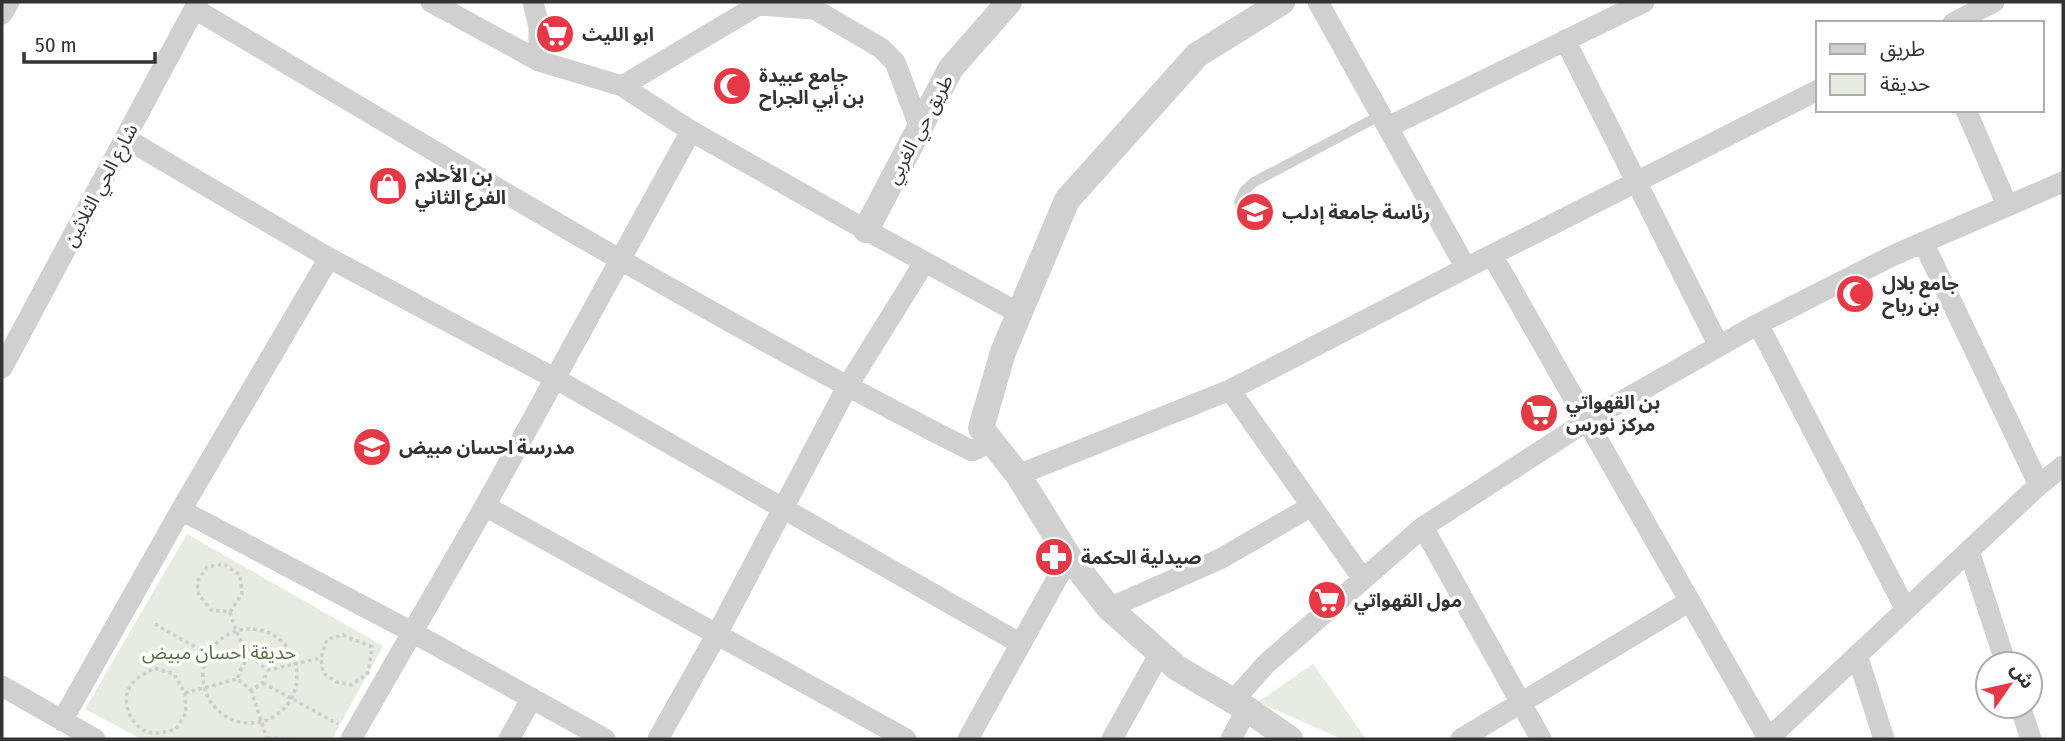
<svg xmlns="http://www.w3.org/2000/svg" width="2065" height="741" font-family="'Fira Sans Condensed','Noto Sans Arabic',sans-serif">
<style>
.green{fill:#e6ecdf}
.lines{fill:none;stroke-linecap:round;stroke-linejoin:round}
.path{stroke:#cdcdcd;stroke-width:3.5;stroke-dasharray:3.5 3.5;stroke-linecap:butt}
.service{stroke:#d0d0d0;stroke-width:10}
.minor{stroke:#d0d0d0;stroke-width:21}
.tertiary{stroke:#d0d0d0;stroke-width:26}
.labels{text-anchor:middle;stroke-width:7;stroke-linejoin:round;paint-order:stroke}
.poi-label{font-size:19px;font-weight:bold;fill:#333;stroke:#fff;text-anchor:start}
.street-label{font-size:19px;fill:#333;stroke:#fff}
.park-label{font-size:19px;fill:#56703f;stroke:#fff}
</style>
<rect width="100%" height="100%" fill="#fff"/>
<path class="green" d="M187 534 383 646 332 739H141L85 709Z
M1313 664 1366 739H1342L1258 702Z"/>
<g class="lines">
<path class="path" d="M230 612 242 594 240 575 224 564 207 567 197 582 199 595 211 610 230 612C238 639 244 653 268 670L321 658
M155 624 208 654
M203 676a47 47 0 1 1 94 0a47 47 0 1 1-94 0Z
M343 635 372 647 368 673 352 685 337 682 323 673 321 658 327 639Z
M249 656 241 669 237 679 251 690 263 683 267 671
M263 683 338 724
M251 690 267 739
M185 693 186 713 176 729C166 731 158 735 148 732 130 726 120 700 131 685 136 677 147 673 154 668L174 674 185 693 237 679
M267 738 289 739"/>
<path class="service" d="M1244 215 1239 202 1244 191 1254 182 1381 115"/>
<path class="minor" d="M431 2 539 61 622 86 691 131 866 230 1019 313
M533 2 539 27V61
M757 2 758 5 814 9 881 48 895 62 920 128
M1318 2 1466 268
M195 9C451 161 706 316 972 451L992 442
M2 14 9 2
M1953 23 1994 2
M1565 40 1719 346
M622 86 763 2
M1966 110 2007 205
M1388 127 1644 2
M125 138 329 258 556 379 1021 644
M1923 242 2039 485
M1492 255 1768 738
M1758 324 1906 610
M2 368 198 2
M1230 390 1363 579
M1018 475 1230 390 1466 268 1818 90
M485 506 906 739
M181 510 412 632 605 739
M1423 527 1541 739
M1969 551 2006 664
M1109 608 1220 559 1312 506
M1857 655 1884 739
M2 686 95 739
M1233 701 1266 664 1423 527 1587 421 1758 324 1894 255 2063 182
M2020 706 2031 739
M62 721 181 510 329 258
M351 739 485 506 691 131
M509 739 532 698
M658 739 717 634 847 387 924 263
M968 739 1069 557
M1112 739 1161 651
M1231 739 1247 709
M1461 739 1690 601
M1768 739 2039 485 2063 466"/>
<path class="tertiary" d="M1282 2 1197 55 1067 200 1003 352 981 428 1018 475 1069 557 1109 608 1177 668 1247 709 1290 739
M866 230 951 68 1009 2"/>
</g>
<defs>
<symbol id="supermarket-disc" viewBox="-11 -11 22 22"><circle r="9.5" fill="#e63946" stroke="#fff"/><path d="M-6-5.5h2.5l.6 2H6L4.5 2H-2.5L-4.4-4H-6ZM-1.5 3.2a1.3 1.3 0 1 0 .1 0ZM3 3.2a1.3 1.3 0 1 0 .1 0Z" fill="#fff"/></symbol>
<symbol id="mosque-disc" viewBox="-11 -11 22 22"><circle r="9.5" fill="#e63946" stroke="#fff"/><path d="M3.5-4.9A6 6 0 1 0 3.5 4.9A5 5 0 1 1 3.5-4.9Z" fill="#fff"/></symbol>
<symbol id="shop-disc" viewBox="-11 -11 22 22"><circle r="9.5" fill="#e63946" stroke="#fff"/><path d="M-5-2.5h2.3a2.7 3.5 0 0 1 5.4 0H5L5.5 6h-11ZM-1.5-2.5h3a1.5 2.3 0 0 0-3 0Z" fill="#fff"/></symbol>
<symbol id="school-disc" viewBox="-11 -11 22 22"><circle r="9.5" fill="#e63946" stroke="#fff"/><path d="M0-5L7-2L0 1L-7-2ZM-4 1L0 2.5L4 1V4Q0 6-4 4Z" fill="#fff"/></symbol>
<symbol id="pharmacy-disc" viewBox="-11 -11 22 22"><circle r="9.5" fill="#e63946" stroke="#fff"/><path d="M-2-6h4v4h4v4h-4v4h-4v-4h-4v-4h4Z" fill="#fff"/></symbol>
</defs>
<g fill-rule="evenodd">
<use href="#supermarket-disc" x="533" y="12" width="44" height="44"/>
<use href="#mosque-disc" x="710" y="64" width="44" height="44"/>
<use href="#shop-disc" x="366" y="164" width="44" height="44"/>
<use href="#school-disc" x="1233" y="190" width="44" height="44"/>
<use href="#mosque-disc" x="1833" y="272" width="44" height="44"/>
<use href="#supermarket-disc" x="1517" y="391" width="44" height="44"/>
<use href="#school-disc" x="350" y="425" width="44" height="44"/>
<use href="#pharmacy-disc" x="1032" y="535" width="44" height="44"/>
<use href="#supermarket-disc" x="1305" y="578" width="44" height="44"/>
</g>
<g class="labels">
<g class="poi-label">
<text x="582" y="41">ابو الليث</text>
<text x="759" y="82">جامع عبيدة<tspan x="759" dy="22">بن أبي الجراح</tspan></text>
<text x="415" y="182">بن الأحلام<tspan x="415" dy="22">الفرع الثاني</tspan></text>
<text x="1282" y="219">رئاسة جامعة إدلب</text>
<text x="1882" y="290">جامع بلال<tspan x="1882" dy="22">بن رباح</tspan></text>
<text x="1566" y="409">بن القهواتي<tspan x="1566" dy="22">مركز نورس</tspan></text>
<text x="399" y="454">مدرسة احسان مبيض</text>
<text x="1081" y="564">صيدلية الحكمة</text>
<text x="1354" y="607">مول القهواتي</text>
</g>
<g class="street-label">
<text transform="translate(919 129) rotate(-62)" y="7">طريق حي الغربي</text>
<text transform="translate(100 185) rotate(-62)" y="7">شارع الحي الثلاثين</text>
</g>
<g class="park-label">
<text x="219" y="659">حديقة احسان مبيض</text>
</g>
</g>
<rect width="2065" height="741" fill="none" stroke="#333333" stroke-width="7"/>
<rect x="1816" y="21" width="228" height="91" fill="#ffffff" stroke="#adadad" stroke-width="2"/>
<rect x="1830" y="44" width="35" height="10" fill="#d0d0d0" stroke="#adadad" stroke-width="2"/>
<text x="1880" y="56" font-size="21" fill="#333333">طريق</text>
<rect x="1830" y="74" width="35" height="21" fill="#e6ecdf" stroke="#adadad" stroke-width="2"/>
<text x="1880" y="91" font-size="21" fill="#333333">حديقة</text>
<g transform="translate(2009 685) rotate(56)"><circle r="33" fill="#ffffff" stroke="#adadad" stroke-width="2"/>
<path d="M0-5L12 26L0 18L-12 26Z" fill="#e63946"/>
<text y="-10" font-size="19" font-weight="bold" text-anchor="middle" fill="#333333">ش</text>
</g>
<path d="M24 52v10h131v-10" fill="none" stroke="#333333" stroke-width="3.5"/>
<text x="35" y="52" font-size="21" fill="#333333" stroke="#ffffff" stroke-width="5" paint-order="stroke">50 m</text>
</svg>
